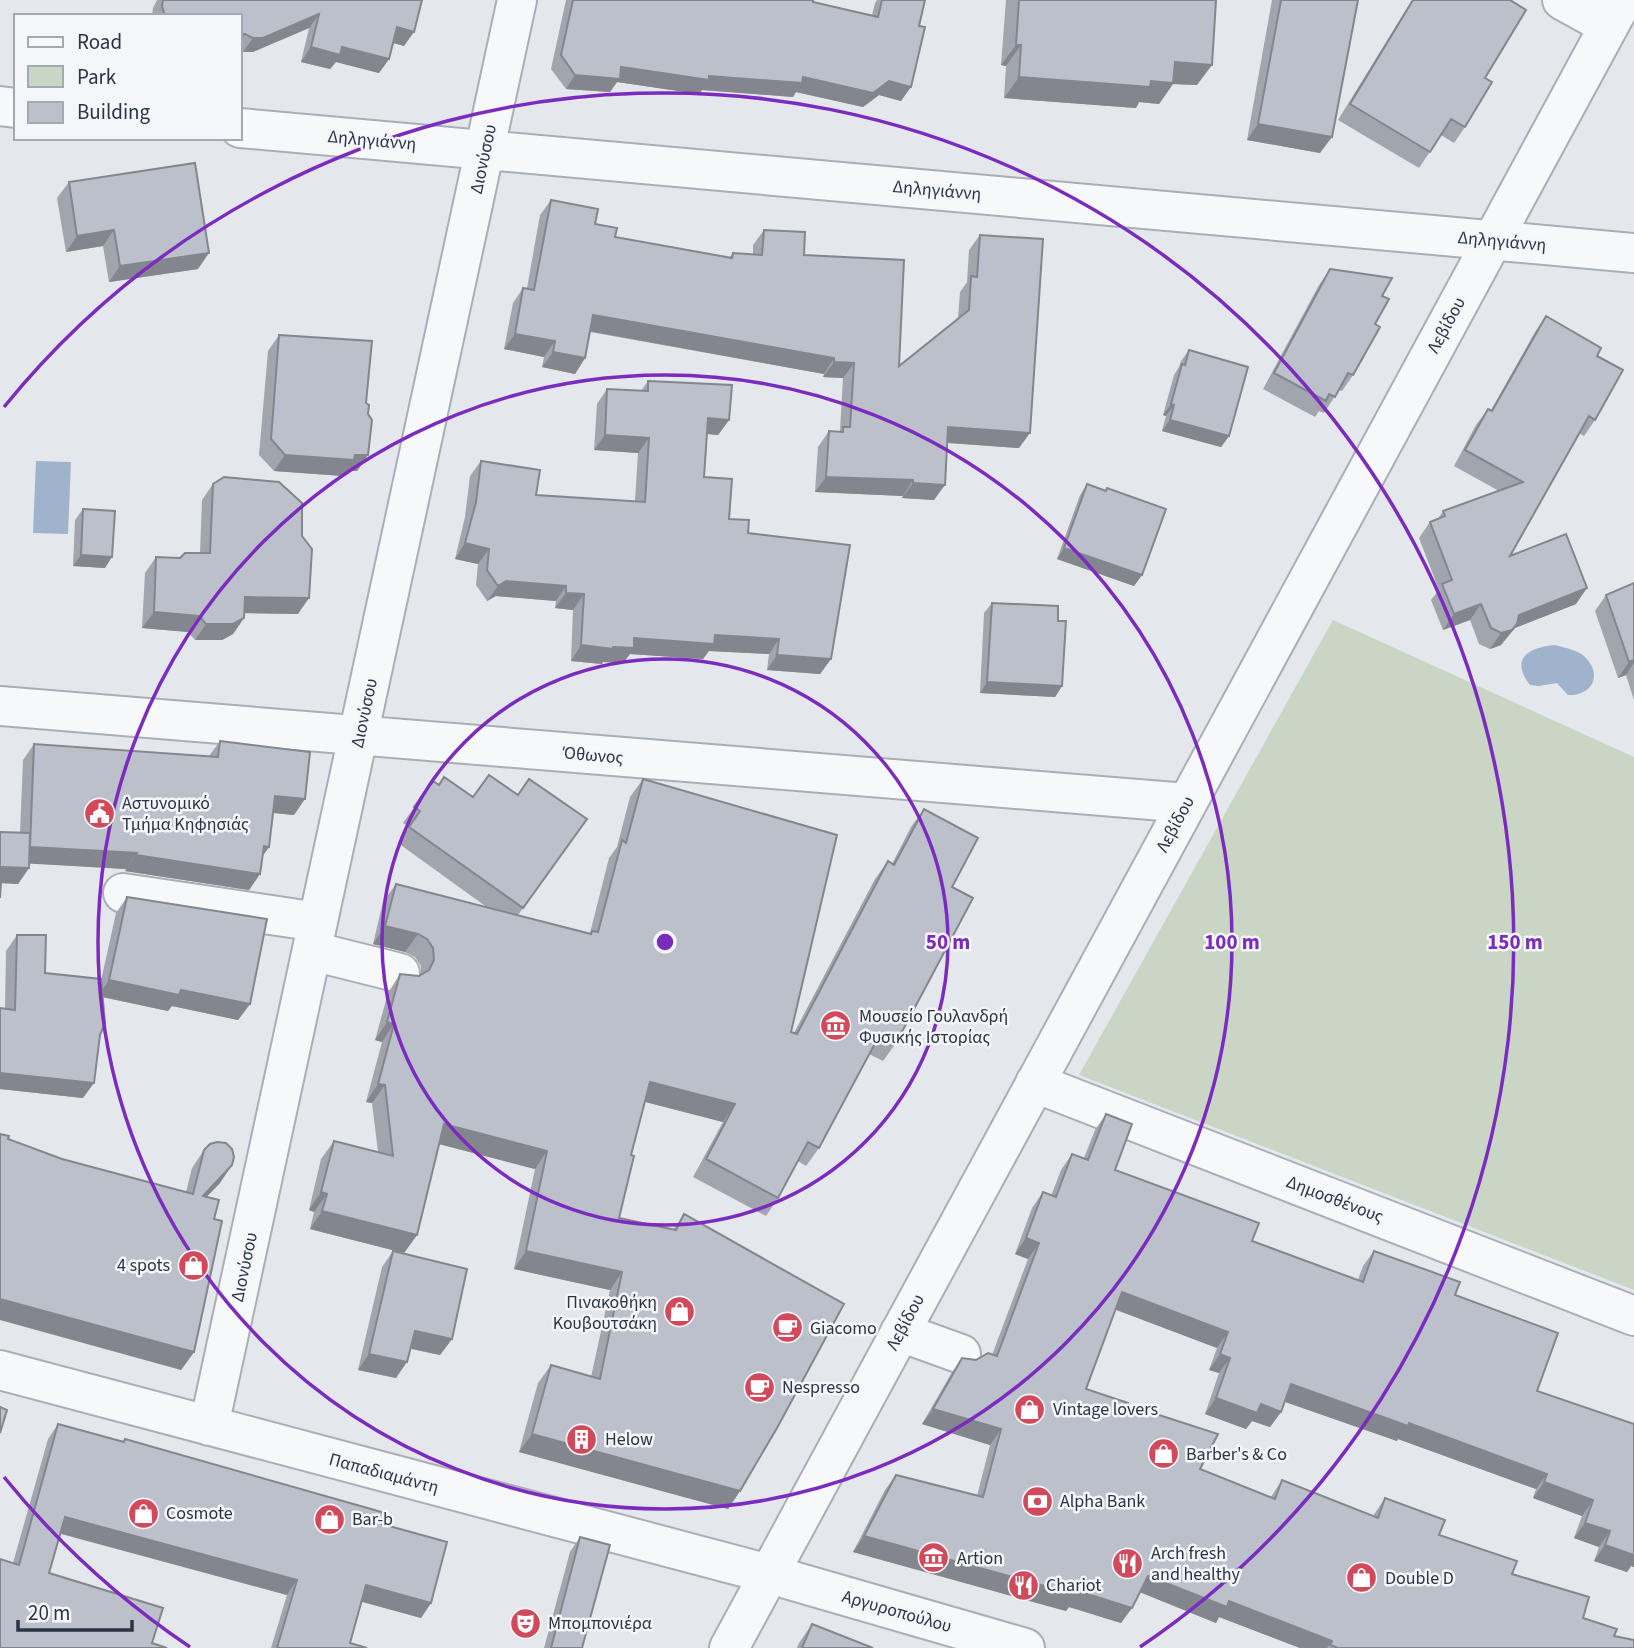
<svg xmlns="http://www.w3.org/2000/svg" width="1634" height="1648" font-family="'Source Sans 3',sans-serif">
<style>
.green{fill:#c9d6c5}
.water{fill:#9fb4cc}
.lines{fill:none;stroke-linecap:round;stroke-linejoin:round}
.minor-casing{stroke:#a9aeb7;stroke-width:42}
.minor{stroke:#f7f8fa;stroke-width:38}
.wall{fill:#a1a5ae}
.shaded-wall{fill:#83868d}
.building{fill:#bbc0ca;stroke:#83868d;stroke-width:2}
.ring{fill:none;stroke:#7b2cbf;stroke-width:3.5}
.labels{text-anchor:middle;stroke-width:5;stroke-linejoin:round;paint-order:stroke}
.street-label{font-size:18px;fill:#2b3445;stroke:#f4f6f9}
.poi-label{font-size:18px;fill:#2b3445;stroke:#f4f6f9;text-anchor:start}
.centre{fill:#7b2cbf;stroke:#f4f6f9;stroke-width:3.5}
.ring-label{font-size:21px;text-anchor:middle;font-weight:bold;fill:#7b2cbf;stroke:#f4f6f9;stroke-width:5;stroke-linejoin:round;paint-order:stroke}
</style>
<rect width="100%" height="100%" fill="#e4e7ec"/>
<path class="green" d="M1333 620 1634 757V1290L1079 1075Z"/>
<path class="water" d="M36 461 71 462 68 534 33 533Z
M1555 645C1565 648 1579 650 1586 658 1603 676 1591 696 1568 695L1557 683 1538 686 1530 685C1509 658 1530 647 1555 645Z"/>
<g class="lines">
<defs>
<path id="minor" d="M1562 0 1609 26
M0 106 16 108
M240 128 1634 253
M0 706 1187 803
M123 893 318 922
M312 951 400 973
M1035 1083 1634 1316
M900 1332 961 1354
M0 1370 769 1574 1025 1648
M209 1426 517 0
M729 1648 1623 0"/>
</defs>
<use href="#minor" class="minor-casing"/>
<use href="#minor" class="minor"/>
</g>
<path class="wall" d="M157 0H422L404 46 393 43 389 59 379 73 336 62 330 69 301 62 309 28 253 52H243L240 50V16H152L153 8Z
M566 0H813V2L872 15 875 3 877 0H925L901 101 879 95 863 107 796 92 793 97 702 90 699 94 617 82 610 92 566 89 551 69Z
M1006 0H1216L1197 85 1173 84 1159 104 1139 102 1136 108 1004 98 1006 66 1001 65Z
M1272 0H1358L1320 153 1247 140Z
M1412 0H1510L1485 78 1465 127 1454 143 1441 135 1419 168 1338 120Z
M69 182 198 269 109 282 103 246 66 252 57 198Z
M551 200 595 224 615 237 729 258 733 253 753 254V245L764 230 804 255 899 366 958 318 960 292 967 282 969 250 980 235 1019 448 947 443 934 500 902 498 903 496 815 492 818 447 829 431 840 432V431L843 378 823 377 824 374 590 332 585 358 575 374 542 367 544 357 504 349 513 303 523 288H527L540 215Z
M1330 269 1382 296 1375 324 1353 375 1342 391 1339 390 1324 413 1319 411 1315 417 1263 389 1319 285Z
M1546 316 1597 356 1595 420 1584 436 1579 433 1510 556 1576 604 1514 628 1501 645 1490 649 1479 644 1470 620 1443 630 1431 600 1439 590 1419 538 1430 522 1438 519 1443 511 1499 491 1454 466 1476 425 1488 409 1491 410 1535 332Z
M279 335 366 403 368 414V455L357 471H346L343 476 274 471 259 455 268 351Z
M1189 350 1229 436 1221 447 1162 431 1166 416 1163 415 1174 375 1179 367 1181 361Z
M648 381 729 420 718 435 707 434 704 477 729 519 748 533 831 659 820 674 767 670 769 654 709 651 703 659 630 654 623 663 603 662 602 664 571 661 573 610 555 608 556 601 496 596 487 601 476 585 478 564 455 559 465 517 470 476 481 461 536 495 635 501 638 453 594 450 597 404 607 389 641 391Z
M213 484 298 614 244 613V618L233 634 222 640H195L188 632 142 628 145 573 156 557 180 558 200 553 202 500Z
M1087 484 1142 575 1134 586 1057 559 1080 495Z
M83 509 105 568 73 566 75 520Z
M1634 583V700L1626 675 1618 678 1595 611 1606 595Z
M992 603 1058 621 1062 686 1055 697 980 693 984 613Z
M220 741 294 815 273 813 269 847 262 856 260 874 249 890 125 871 126 869 29 863V868L18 884 1 883 0 832 20 833 23 760 34 744 209 756Z
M643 779 791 1032 794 1033 875 879 888 861 892 864 911 827 924 809 952 887 896 1043 883 1061 869 1054 819 1148 806 1166 798 1161 778 1198 766 1216 693 1177 723 1122 645 1102 631 1155 619 1218 673 1230 684 1214 740 1491 728 1509 519 1452 538 1383 551 1365 591 1377 610 1290 514 1269 535 1169 439 1144 417 1235 404 1253 310 1229 314 1212 309 1210 321 1159 334 1141 378 1152 372 1103 366 1102 382 1042 375 1040 388 993 400 974 419 976 421 975V966L415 957 405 952 373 944 383 902 396 884 488 908 398 843 409 827 403 823 433 781 439 785 473 797 518 795 587 819 518 915 590 933 609 858 617 847 630 797Z
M127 897 250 1004 238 1020 172 1006 168 1011 102 997 100 1035 83 1098 0 1089V1008L5 1009 6 951 17 935 45 973 101 981 116 913Z
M1106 1114 1115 1170 1252 1241 1358 1280 1363 1266 1374 1251 1455 1295 1537 1391 1633 1424 1634 1422V1567L1631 1566 1627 1572 1594 1561 1599 1547 1574 1538 1582 1516 1533 1498 1536 1489 1398 1439 1397 1441 1285 1402 1281 1412 1270 1427 1252 1421 1246 1429 1205 1414 1219 1373 1209 1370 1217 1348 1115 1309 1086 1389 1128 1405 1200 1469 1271 1497 1282 1480 1373 1516 1385 1498 1439 1535 1512 1574 1583 1618 1634 1648H1300L1219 1617 1216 1623 1140 1592 1121 1623 1069 1607 1066 1611 853 1552 885 1490 896 1475 977 1496 990 1445 922 1424 951 1374 962 1358 976 1360 992 1355 1028 1259 1015 1254 1032 1208 1043 1192 1051 1196 1061 1170 1072 1154 1084 1158 1095 1130Z
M8 1139 62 1159 186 1192 192 1168 204 1150 220 1183 206 1197 214 1219 194 1352 181 1370Z
M393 1251 452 1339 440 1355 411 1349 396 1378 358 1370 382 1267Z
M58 1424 123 1442 125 1439 382 1524 431 1603 421 1618 361 1601 350 1643 367 1648H271L287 1595 61 1534 0 1648 13 1563 48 1439Z
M580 1537 582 1648H544L570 1552Z
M812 1624 873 1648H797L799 1643Z"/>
<path class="shaded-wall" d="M319 14 309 28 253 52H243L253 38Z
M397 27 414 32 404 46 387 41Z
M240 34H245L240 42Z
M1016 45H1021L1006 66 1001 65Z
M311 47H342L389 59 379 73 336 62 330 69 301 62Z
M1175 62 1212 65 1197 85 1173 84 1159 104 1139 102 1136 108 1004 98 1019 77 1151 81Z
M621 67 709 76 803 77 889 81 911 87 901 101 879 95 863 107 796 92 793 97 702 90 699 94 617 82 610 92 566 89 575 75Z
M1258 124 1332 137 1320 153 1247 140Z
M114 230 103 246 66 252 77 236Z
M209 253 198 269 109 282 120 266Z
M593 315 834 358 824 374 583 330Z
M515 334 555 341 544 357 504 349Z
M553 352 585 358 575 374 542 367Z
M834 362 854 363 843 378 823 377Z
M1171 404 1174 405 1166 416 1163 415Z
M708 418 729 420 718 435 698 433Z
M1170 420 1229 436 1221 447 1162 431Z
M948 427 1030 433 1019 448 937 442Z
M605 435 649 438 638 453 594 450Z
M285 455H368L357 471H346L343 476 274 471Z
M826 477 913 480 903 496 815 492Z
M913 483 945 485 934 500 902 498Z
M465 543 489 549 478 564 455 559Z
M1064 548 1142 575 1134 586 1057 559Z
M81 555 112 557 105 568 73 566Z
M506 581 566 586 556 601 496 596 487 601 498 586Z
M1587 588 1576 604 1515 628 1501 645 1490 649 1501 633 1519 615Z
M566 593 584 594 573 610 555 608Z
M245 597 309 598 298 614 234 613Z
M1481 604 1470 620 1443 630 1454 614Z
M154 612 199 616 188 632 142 628Z
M244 618 233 634 222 640H195L206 624Z
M715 635 779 639 769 654 709 651 703 659 630 654 623 663 603 662 602 664 571 661 581 645 613 647 634 638Z
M777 655 831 659 820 674 767 670Z
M1634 660V663L1626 675 1618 678 1629 662Z
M987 682 1062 686 1055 697 980 693Z
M275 796 305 799 294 815 264 812Z
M264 846 269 847 258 863Z
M30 847 137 853 126 869 19 863Z
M136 855 260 874 249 890 125 871Z
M2 867 29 868 18 884 0 883Z
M385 926 418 934 405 952 373 944Z
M109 980 181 990 250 1004 238 1020 172 1006 168 1011 98 996Z
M387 1022 394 1024 382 1042 375 1040Z
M0 1073 94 1083 83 1098 0 1089Z
M650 1082 735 1104 723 1122 638 1100Z
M378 1084 385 1085 372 1103 366 1102Z
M444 1124 547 1151 535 1169 431 1142Z
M232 1165 220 1183 190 1214 203 1196Z
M321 1192 327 1194 314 1212 309 1210Z
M322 1211 417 1235 404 1253 310 1229Z
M1026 1238 1039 1243 1028 1259 1015 1254Z
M526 1251 622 1272 610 1290 514 1269Z
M1122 1292 1228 1332 1217 1348 1111 1308Z
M0 1299 194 1352 181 1370 0 1320Z
M415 1331 452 1339 440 1355 404 1347Z
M369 1354 407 1362 396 1378 358 1370Z
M1220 1354 1230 1358 1219 1373 1209 1370Z
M1291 1384 1409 1423 1547 1474 1536 1489 1398 1439 1397 1441 1280 1400Z
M1216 1398 1261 1404 1281 1412 1270 1427 1252 1421 1246 1429 1205 1414Z
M933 1409 1001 1429 990 1445 922 1424Z
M532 1434 740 1491 728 1509 519 1452Z
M1544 1482 1593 1500 1582 1516 1533 1498Z
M65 1517 297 1580 287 1595 55 1532Z
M1585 1523 1610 1531 1599 1547 1574 1538Z
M864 1536 1078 1591 1132 1608 1121 1623 1069 1607 1066 1611 853 1552Z
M1605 1545 1634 1555V1567L1631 1566 1627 1572 1594 1561Z
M1148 1576 1229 1601 1332 1641 1327 1648H1300L1219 1617 1216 1623 1137 1591Z
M366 1585 431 1603 421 1618 355 1600Z"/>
<path class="building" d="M163 0H422L414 32 397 27 389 59 342 47 340 55 311 47 319 14 263 38H253L245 34H240V16H165L162 6Z
M573 0H813V2L878 17 882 0H925L919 26 925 27 911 87 889 81 873 93 803 77 802 83 709 76V80L621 67 620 79 575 75 561 55Z
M1019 0H1216L1212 65 1175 62 1173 83 1151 81 1150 87 1019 77 1021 45H1016Z
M1281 0H1358L1332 137 1258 124Z
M1413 0H1510L1526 10 1485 78 1492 82 1465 127 1451 119 1430 152 1350 104Z
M195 163 209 253 120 266 114 230 77 236 69 182Z
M551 200 598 209 595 224 617 228 615 237 732 258 733 253 762 255 764 230 805 232 804 255 904 260 899 366 969 310 971 276 977 277 980 235 1043 239 1030 433 948 427 945 485 913 483V480L826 477 829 431 843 432V427H850L854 363 834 362V358L593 315 585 358 553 352 555 341 515 334 523 288 534 290Z
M1330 269 1392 278 1382 296 1389 299 1375 324 1380 327 1353 375 1348 373 1335 397 1329 394 1326 401 1274 373Z
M1546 316 1601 348 1597 356 1623 370 1595 420 1589 416 1510 556 1566 534 1587 588 1519 615 1517 624 1512 630 1501 633 1491 628 1481 604 1454 614 1442 584 1452 580 1430 522 1445 516 1443 511 1523 482 1465 450 1488 409 1492 411Z
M279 335 372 341 366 403 369 405 368 414 372 420 368 455H355L354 460 285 455 271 439Z
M1189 350 1248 367 1229 436 1170 420 1174 405 1171 404 1182 364 1185 365Z
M648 381 732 385 729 420 708 418 704 477 732 479 729 519 749 520 748 533 850 545 831 659 777 655 779 639 715 635 714 644 634 638V648L613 647V649L581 645 584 594 566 593V586L506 581 498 586 487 570 489 549 465 543 476 502 481 461 540 470 536 495 645 502 649 438 605 435 607 389 648 391Z
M224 477 279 482 302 503V536L312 549 309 598 245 597 244 618 233 624H206L199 616 154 612 156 557 180 558 185 553H210L213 484Z
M1087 484 1106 491 1107 488 1166 509 1142 575 1064 548Z
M83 509 115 511 112 557 81 555Z
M1634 583V660L1629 662 1606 595Z
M992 603 1058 606V621H1066L1062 686 987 682Z
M220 741 310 752 305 799 275 796 269 847 264 846 260 874 136 855 137 853 30 847 34 744 218 757Z
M489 775 518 795 529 779 587 819 523 908 409 827 420 811 414 807 433 781 439 785 444 777 473 797Z
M643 779 837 835 791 1032 797 1034 888 861 894 865 924 809 978 838 952 887 973 898 896 1043 880 1034 819 1148 808 1142 778 1198 706 1159 735 1104 650 1082 631 1155 634 1156 619 1218 676 1230 684 1214 844 1304 777 1428 740 1491 532 1434 551 1365 600 1379 622 1272 526 1251 547 1151 444 1124 417 1235 322 1211 327 1194 321 1192 334 1141 393 1156 385 1085 378 1084 394 1024 387 1022 400 974 419 976 429 970 434 960 433 948 427 939 418 934 385 926 396 884 591 934 592 931 598 932 622 840 626 843Z
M0 832 30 833 29 868 2 867 0 898Z
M127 897 267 919 250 1004 181 990 179 995 109 980Z
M17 935H46L45 973 101 979 105 1023 100 1035 94 1083 0 1073V1008L15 1010Z
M1106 1114 1132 1124 1115 1170 1259 1223 1252 1241 1363 1282 1374 1251 1460 1282 1455 1295 1558 1333 1537 1391 1634 1424V1555L1605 1545 1610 1531 1585 1523 1593 1500 1544 1482 1547 1474 1409 1423 1408 1426 1291 1384 1281 1412 1261 1404 1257 1413 1216 1398 1230 1358 1220 1354 1228 1332 1122 1292 1086 1389 1128 1403V1405L1218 1434 1200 1469 1275 1499 1282 1480 1378 1518 1385 1498 1445 1520 1439 1535 1517 1561 1512 1574 1589 1597 1583 1618 1617 1629 1614 1636 1634 1640V1648H1338L1330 1645 1332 1641 1229 1601 1227 1607 1148 1576 1132 1608 1078 1591 1077 1595 864 1536 896 1475 983 1497 1001 1429 933 1409 962 1358 976 1360 988 1353 997 1356 1039 1243 1026 1238 1043 1192 1056 1197 1072 1154 1088 1160Z
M0 1134 9 1136 8 1139 62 1159 193 1194 204 1150 210 1144 217 1142 226 1143 232 1149 234 1157 232 1165 203 1196 219 1200 214 1219 222 1221 194 1352 0 1299Z
M393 1251 467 1269 452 1339 415 1331 407 1362 369 1354Z
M0 1407 7 1410 0 1433Z
M58 1424 124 1442 125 1439 385 1513 382 1524 447 1542 431 1603 366 1585 350 1643 367 1648H277L297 1580 65 1517 49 1573 163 1608 152 1643 167 1648H0V1559L19 1565Z
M580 1537 610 1545 582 1648H551Z
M812 1624 873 1648H802Z"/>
<g class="ring">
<circle cx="665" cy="942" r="283"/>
<circle cx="665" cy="942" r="567"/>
<path d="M190 1647A850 850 0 0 1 4 1477M4 407A850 850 0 1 1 1140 1647"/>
</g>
<defs>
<symbol id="civic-disc" viewBox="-11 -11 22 22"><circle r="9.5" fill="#d1495b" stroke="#f4f6f9"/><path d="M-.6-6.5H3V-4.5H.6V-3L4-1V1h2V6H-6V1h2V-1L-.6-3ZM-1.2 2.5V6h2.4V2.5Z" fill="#fff"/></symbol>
<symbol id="museum-disc" viewBox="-11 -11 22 22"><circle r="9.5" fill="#d1495b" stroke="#f4f6f9"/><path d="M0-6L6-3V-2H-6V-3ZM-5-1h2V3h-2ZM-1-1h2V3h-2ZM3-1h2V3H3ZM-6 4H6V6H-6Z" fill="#fff"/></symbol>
<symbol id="shop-disc" viewBox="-11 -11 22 22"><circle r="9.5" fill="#d1495b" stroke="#f4f6f9"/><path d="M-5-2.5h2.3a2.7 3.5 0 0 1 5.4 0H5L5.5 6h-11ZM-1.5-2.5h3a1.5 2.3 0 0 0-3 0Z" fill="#fff"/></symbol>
<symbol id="cafe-disc" viewBox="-11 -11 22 22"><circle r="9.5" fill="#d1495b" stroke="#f4f6f9"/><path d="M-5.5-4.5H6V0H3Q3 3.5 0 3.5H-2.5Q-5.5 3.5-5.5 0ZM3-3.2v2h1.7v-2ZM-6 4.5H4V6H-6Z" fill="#fff"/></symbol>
<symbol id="building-disc" viewBox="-11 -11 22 22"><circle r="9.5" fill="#d1495b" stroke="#f4f6f9"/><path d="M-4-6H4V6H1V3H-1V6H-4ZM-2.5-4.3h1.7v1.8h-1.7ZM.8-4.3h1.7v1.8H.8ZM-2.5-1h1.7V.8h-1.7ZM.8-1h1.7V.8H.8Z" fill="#fff"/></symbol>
<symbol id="bank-disc" viewBox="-11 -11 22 22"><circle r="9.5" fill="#d1495b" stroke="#f4f6f9"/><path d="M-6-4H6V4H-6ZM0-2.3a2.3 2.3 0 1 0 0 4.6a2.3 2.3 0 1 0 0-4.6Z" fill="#fff"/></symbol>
<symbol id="restaurant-disc" viewBox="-11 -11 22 22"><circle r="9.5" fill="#d1495b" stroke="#f4f6f9"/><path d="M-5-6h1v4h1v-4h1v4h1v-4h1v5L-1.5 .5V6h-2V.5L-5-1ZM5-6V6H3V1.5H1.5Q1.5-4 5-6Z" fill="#fff"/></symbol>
<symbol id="theatre-disc" viewBox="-11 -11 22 22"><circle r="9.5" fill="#d1495b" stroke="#f4f6f9"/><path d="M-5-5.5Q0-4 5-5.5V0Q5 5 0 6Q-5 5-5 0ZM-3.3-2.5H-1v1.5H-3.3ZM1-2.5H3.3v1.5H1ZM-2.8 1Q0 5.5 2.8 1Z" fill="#fff"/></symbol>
</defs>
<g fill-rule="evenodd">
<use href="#civic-disc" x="82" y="796" width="35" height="35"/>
<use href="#museum-disc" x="818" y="1008" width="35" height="35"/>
<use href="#shop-disc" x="176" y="1248" width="35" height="35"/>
<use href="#shop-disc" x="662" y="1294" width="35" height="35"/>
<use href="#cafe-disc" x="770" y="1310" width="35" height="35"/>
<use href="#cafe-disc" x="742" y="1370" width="35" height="35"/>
<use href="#shop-disc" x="1012" y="1392" width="35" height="35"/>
<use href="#building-disc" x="564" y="1422" width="35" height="35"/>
<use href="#shop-disc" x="1146" y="1436" width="35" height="35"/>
<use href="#bank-disc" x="1020" y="1484" width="35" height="35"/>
<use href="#shop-disc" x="126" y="1496" width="35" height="35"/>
<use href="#shop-disc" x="312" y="1502" width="35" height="35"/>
<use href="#museum-disc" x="916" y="1540" width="35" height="35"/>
<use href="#restaurant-disc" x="1110" y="1546" width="35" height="35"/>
<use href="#shop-disc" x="1344" y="1560" width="35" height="35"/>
<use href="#restaurant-disc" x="1006" y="1568" width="35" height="35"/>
<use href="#theatre-disc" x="508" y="1606" width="35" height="35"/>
</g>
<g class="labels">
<g class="street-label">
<text transform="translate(372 140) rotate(5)" y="6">Δηληγιάννη</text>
<text transform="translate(483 159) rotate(-78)" y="6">Διονύσου</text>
<text transform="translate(937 190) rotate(5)" y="6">Δηληγιάννη</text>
<text transform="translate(1502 241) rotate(5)" y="6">Δηληγιάννη</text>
<text transform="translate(1446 325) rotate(-62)" y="6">Λεβίδου</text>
<text transform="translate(364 713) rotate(-78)" y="6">Διονύσου</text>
<text transform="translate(593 755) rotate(5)" y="6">Όθωνος</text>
<text transform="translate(1175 824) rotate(-62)" y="6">Λεβίδου</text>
<text transform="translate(1335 1199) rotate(21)" y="6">Δημοσθένους</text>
<text transform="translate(244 1267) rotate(-78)" y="6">Διονύσου</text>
<text transform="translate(905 1322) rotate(-62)" y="6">Λεβίδου</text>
<text transform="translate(384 1473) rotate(15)" y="6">Παπαδιαμάντη</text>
<text transform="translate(897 1611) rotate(16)" y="6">Αργυροπούλου</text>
</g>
<g class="poi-label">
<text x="122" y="809">Αστυνομικό<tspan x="122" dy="21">Τμήμα Κηφησιάς</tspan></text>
<text x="859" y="1022">Μουσείο Γουλανδρή<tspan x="859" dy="21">Φυσικής Ιστορίας</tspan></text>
<text x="170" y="1271" text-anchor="end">4 spots</text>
<text x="657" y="1308" text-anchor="end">Πινακοθήκη<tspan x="657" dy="21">Κουβουτσάκη</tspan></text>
<text x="810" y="1334">Giacomo</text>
<text x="782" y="1393">Nespresso</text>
<text x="1053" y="1415">Vintage lovers</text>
<text x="605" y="1445">Helow</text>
<text x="1186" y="1460">Barber's &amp; Co</text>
<text x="1060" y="1507">Alpha Bank</text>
<text x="166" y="1519">Cosmote</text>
<text x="352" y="1525">Bar-b</text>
<text x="1151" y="1559">Arch fresh<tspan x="1151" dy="21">and healthy</tspan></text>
<text x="957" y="1564">Artion</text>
<text x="1385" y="1584">Double D</text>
<text x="1046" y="1591">Chariot</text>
<text x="548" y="1629">Μπομπονιέρα</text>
</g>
</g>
<circle cx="665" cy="942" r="10" class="centre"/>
<g class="ring-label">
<text x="948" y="949">50 m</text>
<text x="1232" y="949">100 m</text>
<text x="1515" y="949">150 m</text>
</g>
<rect x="14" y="14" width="228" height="126" fill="#f4f6f9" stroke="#a4a8b1" stroke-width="2"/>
<rect x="28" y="37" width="35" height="10" fill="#f7f8fa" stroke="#a4a8b1" stroke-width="2"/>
<text x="77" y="49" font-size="21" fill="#2b3445">Road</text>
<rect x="28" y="66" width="35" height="21" fill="#c9d6c5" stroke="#a4a8b1" stroke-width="2"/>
<text x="77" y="84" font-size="21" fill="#2b3445">Park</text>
<rect x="28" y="102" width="35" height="21" fill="#bbc0ca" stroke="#a4a8b1" stroke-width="2"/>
<text x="77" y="119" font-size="21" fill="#2b3445">Building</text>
<path d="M18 1620v10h114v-10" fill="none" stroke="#2b3445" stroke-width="3.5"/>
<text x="28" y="1620" font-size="21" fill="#2b3445" stroke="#f4f6f9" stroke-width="5" paint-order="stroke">20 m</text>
</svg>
